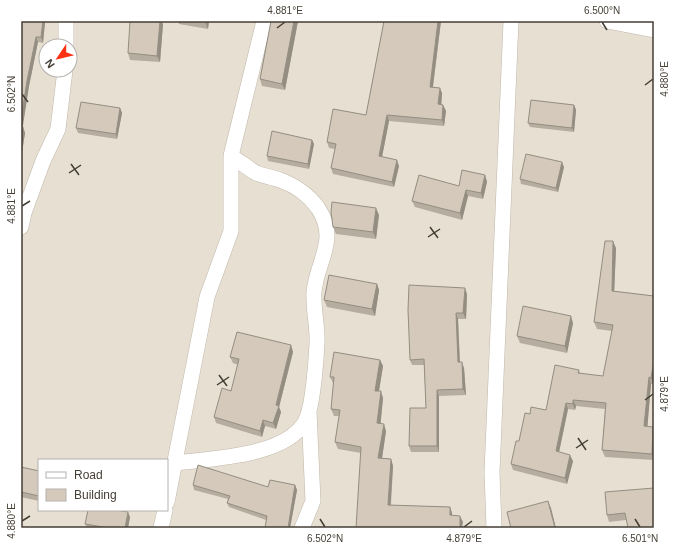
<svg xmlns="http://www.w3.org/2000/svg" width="675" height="549" font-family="Arial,sans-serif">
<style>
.residential{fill:#e6dfd2;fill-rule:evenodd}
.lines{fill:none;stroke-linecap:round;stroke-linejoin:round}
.minor-casing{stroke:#c0b8aa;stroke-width:16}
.minor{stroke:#fff;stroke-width:15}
.wall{fill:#b6ada0}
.shaded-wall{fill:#948d82}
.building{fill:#d4c9ba;stroke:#948d82}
.ticks{fill:none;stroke:#443e34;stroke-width:1.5}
.neatline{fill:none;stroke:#443e34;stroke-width:1.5}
.ticks-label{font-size:10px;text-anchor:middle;fill:#443e34}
</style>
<rect width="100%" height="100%" fill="#f2eee4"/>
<path class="residential" d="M21 21H654V528H21ZM46 46H70V70H46ZM39 460H167V510H39Z"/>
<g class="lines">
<defs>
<path id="minor" d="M607 21 654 30
M66 46V21
M21 227 24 213 43 161 58 129 65 70
M176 463C212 458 284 457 305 422 313 408 316 361 317 344 318 327 313 310 314 292 317 260 339 240 318 208 309 195 294 185 280 180 272 177 263 176 256 173 248 168 239 161 231 156
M167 502 207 297 231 231V156L264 21
M161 528 165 510
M302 528 313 501 309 411
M494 528 492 472 511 21"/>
</defs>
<use href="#minor" class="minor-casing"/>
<use href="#minor" class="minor"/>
</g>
<path class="wall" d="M21 21H45V22L43 43 38 42 29 86 22 127H23L25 133 22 152H21Z
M178 21H209L208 29 179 24Z
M271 21H298L285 90 262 86 260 79Z
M384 21H441L433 87 442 93 441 105H443L446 111 444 126 389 121 382 157 399 166 394 187 333 174 331 168 335 149 329 148 327 142 366 115Z
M163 24 160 62 130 60 128 53Z
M574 105 576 110 574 132 530 127 528 123Z
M120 108 122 113 117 139 78 133 76 128Z
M312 140 314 144 309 169 268 161 267 156Z
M564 167 558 192 521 184 520 179Z
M485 175 487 182 483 199 468 196 462 220 415 207 412 201 459 186Z
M379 215 376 239 336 234 333 227Z
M616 248 614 291 654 296V378L653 384H651L647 426 653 427 654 428V460L605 457 602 450 605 409 576 406 575 410 568 409 559 452 573 461 567 484 513 470 511 464 530 414 546 410 579 370 580 374 603 376 612 331 597 329 594 322Z
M377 284 379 290 375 316 327 307 324 300Z
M467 294 466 319H458L460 362 464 368 466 395 439 396V452H411L409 446 426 408 424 365H412L410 360Z
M573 323 567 353 520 343 517 336Z
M291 345 293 352 279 407 281 412 276 429 265 426 262 437 216 423 214 417 231 391 238 365 233 363 230 357Z
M380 360 383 366 379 391 383 398 380 424 386 431 382 458 391 459 393 466 391 505 450 507 452 513V515L463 522 356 528 361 453 338 449 335 442 339 416H334L331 409 334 383H333L330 377Z
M21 467 39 471V501L21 497Z
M193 485 268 487 295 485 297 490 290 528H265L266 520 229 507 227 503 228 499 194 490Z
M654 488 626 520 609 522 607 515Z
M130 517 128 528H87L85 524Z"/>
<path class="shaded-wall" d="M43 21H45V22L43 43 41 37Z
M160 21H161L163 24 160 62 157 56Z
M205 21H209L208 29 205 22Z
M294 21H298L285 90 282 84Z
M438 21H441L432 93 430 87Z
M36 37 38 42 29 86 22 132 21 130V119L27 81Z
M440 88 442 93 441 110 438 104Z
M443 105 446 111 444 126 442 120Z
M574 105 576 110 574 132 572 128Z
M120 108 122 113 117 139 116 134Z
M387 115 389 121 381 162 379 156Z
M23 127 25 133 22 152 21 150V141Z
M312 140 314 144 309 169 308 164Z
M397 160 399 166 394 187 392 182Z
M562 162 564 167 558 192 556 188Z
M485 175 487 182 483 199 481 193Z
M466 190 468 196 462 220 460 213Z
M376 208 379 215 376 239 373 232Z
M613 241 616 248 614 297 612 291Z
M377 284 379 290 375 316 372 309Z
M465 288 467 294 466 319 463 313Z
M456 313 458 319 460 368 458 362Z
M571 316 573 323 567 353 565 346Z
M291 345 293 352 279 407 281 412 276 429 273 423 276 405Z
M380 360 383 366 378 397 375 391Z
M654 360V378L653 384 651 378Z
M462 362 464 368 466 395 463 389Z
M649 377 651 384 647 432 644 426Z
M437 390 439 396V452L437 446Z
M381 391 383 398 380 430 377 423Z
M573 400 576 406 575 410 573 404Z
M566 403 568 409 558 457 556 451Z
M263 420 265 426 262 437 260 431Z
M384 424 386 431 381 465 378 458Z
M653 427 654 428V460L652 454Z
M570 455 573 461 567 484 565 478Z
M391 459 393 466 390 512 388 505Z
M295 485 297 490 290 528H288Z
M548 501 551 508 556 528H555Z
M450 507 452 513V522L450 515Z
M128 512 130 517 128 528H125Z
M460 516 463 522 462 528H460Z"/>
<path class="building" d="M21 21H43L41 37H36L27 81 21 119Z
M130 21H160L157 56 128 53Z
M271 21H294L282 84 260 79Z
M384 21H438L430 87 440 88 438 104 443 105 442 120 387 115 379 156 397 160 392 182 331 168 336 144 327 142 333 109 366 115Z
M531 100 574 105 572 128 528 123Z
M81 102 120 108 116 134 76 128Z
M21 127H23L21 141Z
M272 131 312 140 308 164 267 156Z
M526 154 562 162 556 188 520 179Z
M462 170 485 175 481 193 466 190 460 213 412 201 419 175 459 186Z
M332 202 376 208 373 232 333 227 331 212Z
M605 241H613L612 291 654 296V347L653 352H654V360L651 378 649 377 644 426 653 427 652 454 602 450 606 403 573 400V404L566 403 556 451 570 455 565 478 511 464 516 441H519L525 413 530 414 531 407 546 410 555 365 579 370 578 373 603 376 613 325 594 322Z
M329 275 377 284 372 309 324 300Z
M409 285 465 288 463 313H456L458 362H462L463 389 437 390V446H409L410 408H426L424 359 410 360 408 310Z
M523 306 571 316 565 346 517 336Z
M237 332 291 345 276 405 279 406 273 423 263 420 260 431 214 417 222 388 231 391 239 359 230 357Z
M334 352 380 360 375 391H381L377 423 384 424 378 458 391 459 388 505 450 507V515L460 516V528H356L361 447 335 442 340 410 331 409 334 377H330Z
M198 465 268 487 270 480 295 485 288 528H265L267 516 227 503 230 496 193 485Z
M21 467 39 471V496L21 492Z
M654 488V528H628L625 513 607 515 605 492Z
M548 501 555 528H511L507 512Z
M88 510H115L128 512 125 528H109L85 524Z"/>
<path class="ticks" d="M602 22 607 30M277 28 285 22M645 85 653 79M22 94 28 102M71 164 79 175M69 173 81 165M22 206 30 201M430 227 438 238M428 237 440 229M219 375 227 386M217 385 229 377M645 400 653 394M578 438 586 450M576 448 588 440M320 519 325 527M635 519 640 527M22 521 30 516M464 527 472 521"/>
<rect width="675" height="549" fill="none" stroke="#ffffff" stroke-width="44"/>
<rect x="38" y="459" width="130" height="52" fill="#ffffff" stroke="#b4b2ae"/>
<rect x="46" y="472" width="20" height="6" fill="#ffffff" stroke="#b4b2ae"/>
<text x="74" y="479" font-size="12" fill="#443e34">Road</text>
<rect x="46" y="489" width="20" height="12" fill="#d4c9ba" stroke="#b4b2ae"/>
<text x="74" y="499" font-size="12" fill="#443e34">Building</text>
<g transform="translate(58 58) rotate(235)"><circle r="19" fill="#ffffff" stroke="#b4b2ae"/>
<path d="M0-3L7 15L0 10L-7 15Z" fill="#fa3113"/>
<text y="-6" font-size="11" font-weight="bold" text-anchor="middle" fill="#443e34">N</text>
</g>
<rect x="22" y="22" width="631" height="505" class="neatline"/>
<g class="ticks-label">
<text x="285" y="14">4.881°E</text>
<text x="602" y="14">6.500°N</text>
<text transform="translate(664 79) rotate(-90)" y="4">4.880°E</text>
<text transform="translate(11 94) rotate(-90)" y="4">6.502°N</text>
<text transform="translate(11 206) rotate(-90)" y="4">4.881°E</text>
<text transform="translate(664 394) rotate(-90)" y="4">4.879°E</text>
<text transform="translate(11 521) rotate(-90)" y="4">4.880°E</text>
<text x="325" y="542">6.502°N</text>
<text x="464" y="542">4.879°E</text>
<text x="640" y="542">6.501°N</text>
</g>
</svg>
